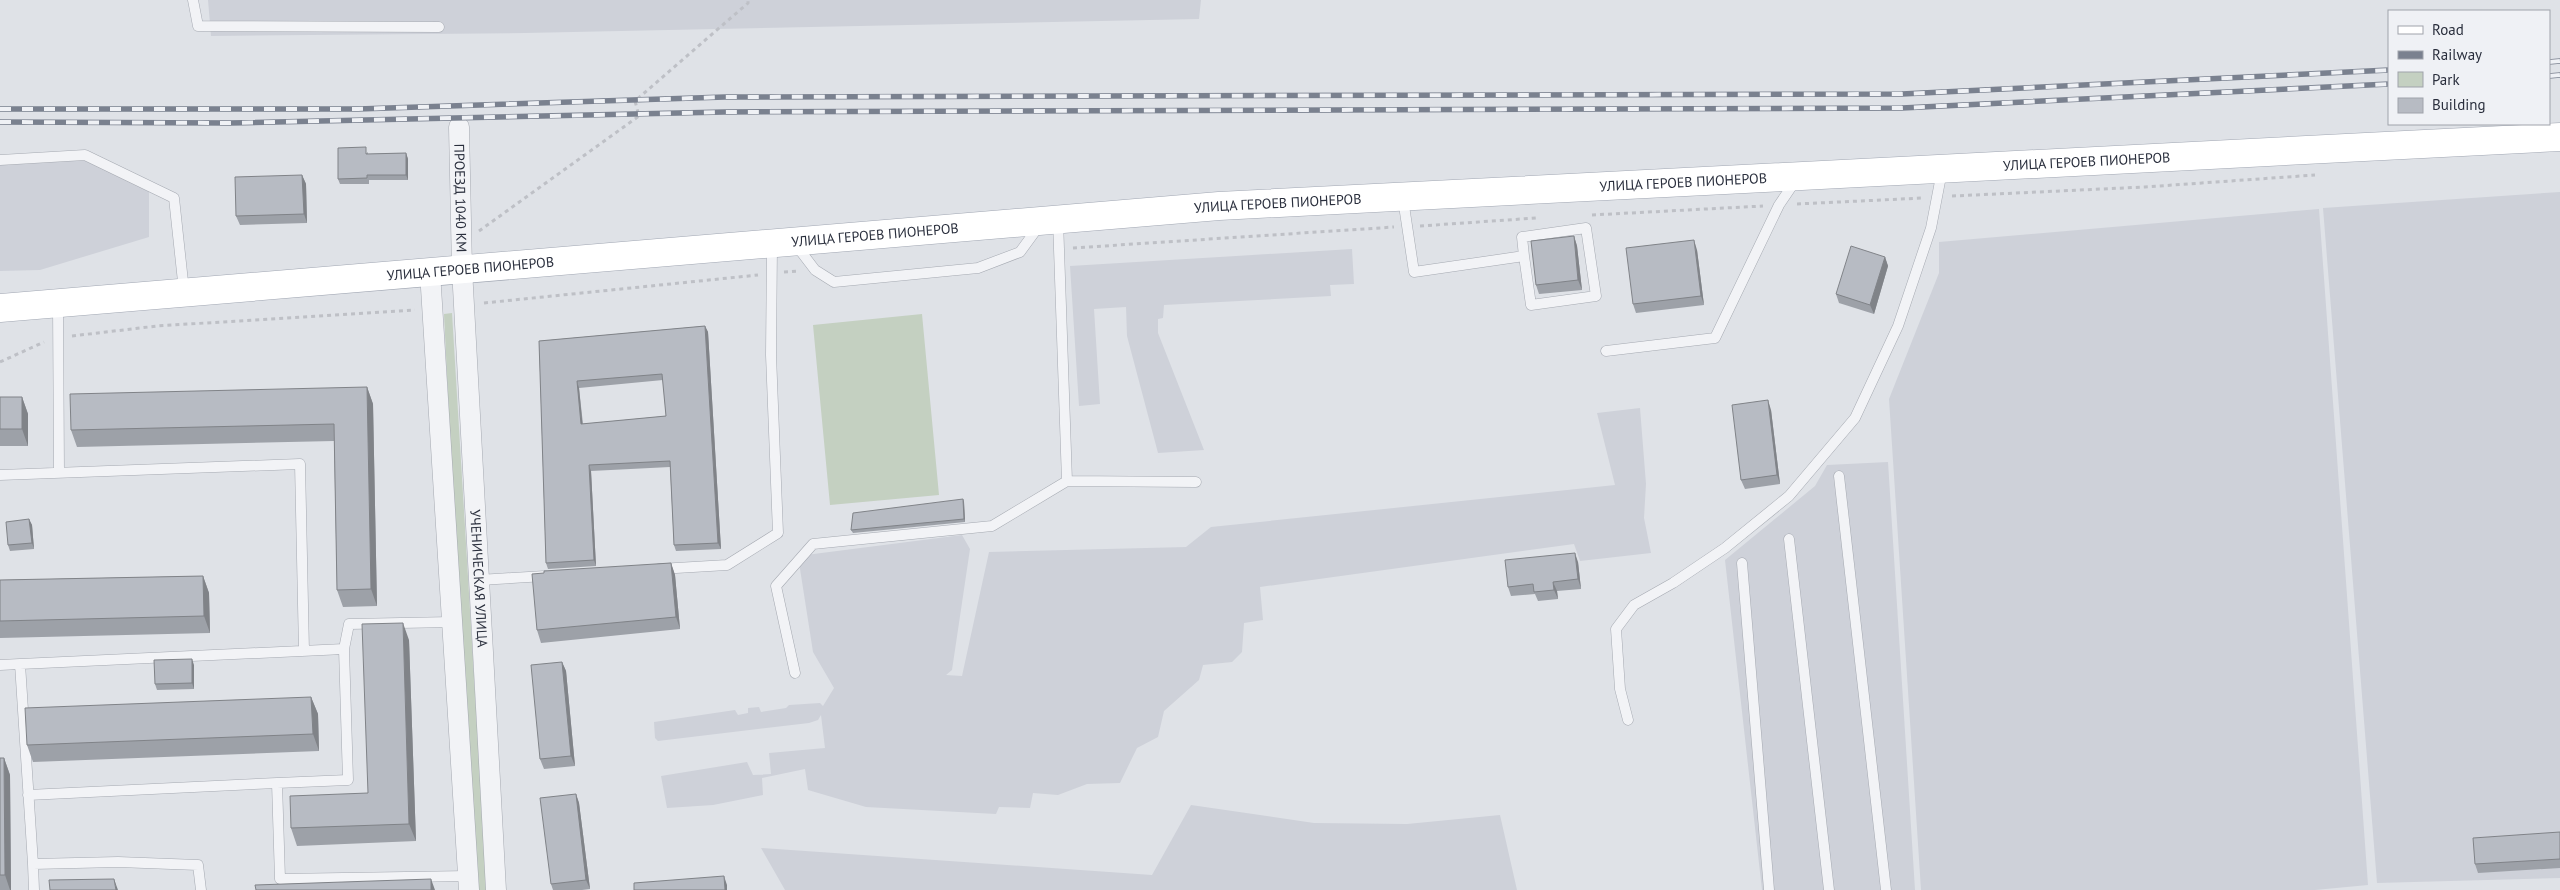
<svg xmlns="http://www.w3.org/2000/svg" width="2560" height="890" font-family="'PT Sans',sans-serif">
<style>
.built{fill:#ced1d9}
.green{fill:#c4d0c1}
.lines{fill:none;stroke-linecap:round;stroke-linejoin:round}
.lane-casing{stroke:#a5a9b1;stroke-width:11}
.street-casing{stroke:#a5a9b1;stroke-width:21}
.primary-casing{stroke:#a0a6b2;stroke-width:29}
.path{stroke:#bec0c6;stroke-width:3;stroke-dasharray:4 4;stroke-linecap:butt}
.lane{stroke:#f2f3f6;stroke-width:10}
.street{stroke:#f2f3f6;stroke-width:20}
.primary{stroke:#fff;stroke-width:28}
.rail-casing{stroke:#7a818f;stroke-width:5.5}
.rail{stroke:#eff1f5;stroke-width:4;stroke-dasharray:11;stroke-linecap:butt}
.wall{fill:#9da1a8;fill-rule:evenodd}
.shaded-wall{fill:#808388}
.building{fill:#b7bbc3;stroke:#808388;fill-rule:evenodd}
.labels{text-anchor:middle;stroke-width:4;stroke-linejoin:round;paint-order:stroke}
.street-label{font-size:14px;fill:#2a2f3d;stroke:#eff1f5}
</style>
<rect width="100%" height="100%" fill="#dfe2e7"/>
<path class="built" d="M208 0H1201L1199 19 525 33 211 36Z
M90 154 149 188V237L40 270 0 271V157Z
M2560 192V878L2377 883 2323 208Z
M2319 209 2368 885 2315 890H1921L1889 399 1939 273V242Z
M1352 249 1354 284 1330 285 1331 296 1164 305 1163 318 1158 319V333L1204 450 1158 453 1127 336 1126 307 1094 309 1100 404 1079 406 1070 266Z
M1640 408 1646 484 1644 518 1651 553 1580 561 1574 544 1260 587 1263 620 1244 623 1242 652 1232 662 1203 665 1199 680 1164 711 1158 737 1137 748 1120 783 1087 784 1058 795 1033 793 1030 808 999 807 996 814 866 807 808 790 805 769 762 778 763 795 713 805 667 808 661 776 747 762 753 775 771 774 769 753 825 748 821 715 818 720 809 723 658 741 655 738 654 722 735 710 738 715 748 713V708L759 707 761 712 786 708 789 705 820 703 823 706 834 688 813 652 798 556 962 535 970 549 952 670 946 675 962 676 989 552 1186 547 1211 527 1615 485 1597 413Z
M1888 462 1915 890H1762L1725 560 1815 486 1827 465Z
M1191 805 1314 823 1407 824 1500 815 1517 890H785L761 848 1152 875Z"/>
<path class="green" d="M452 313 487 890H472L444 314Z
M922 314 939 495 830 505 813 325Z"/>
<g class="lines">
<defs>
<path id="lane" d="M193 0 198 26 439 27
M0 160 85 155 174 198 184 291
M1403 199 1414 272 1524 256 1522 237 1586 228 1596 296 1531 305 1524 256
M796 245 815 270 834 282 978 268 1020 252 1039 226
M58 304 59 473
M1606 351 1715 338 1779 205 1796 180
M0 475 300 464 304 651
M1839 476 1886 890
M1067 481 1196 482
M1789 539 1829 890
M1742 563 1769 890
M659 569 727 565 778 533 771 355 772 245
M479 580 545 576
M20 664 344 649 349 624 452 622
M0 665 20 664 33 864 118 862 198 865 201 890
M795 673 776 586 813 544 992 526 1067 481 1058 220
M1628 720 1620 689 1616 629 1634 605 1673 583 1725 548 1789 496 1855 418 1898 326 1931 228 1942 171
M277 783 348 780 344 649
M28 795 277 783 280 879 468 876
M33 864 34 890"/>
<g id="street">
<path id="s1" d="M459 127 462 269 496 890"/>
<path d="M430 272 469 890"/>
</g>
<g id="primary">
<path id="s2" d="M0 308 1219 206 2560 137"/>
</g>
</defs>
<use href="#lane" class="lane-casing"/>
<use href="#street" class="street-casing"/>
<use href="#primary" class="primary-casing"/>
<path class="path" d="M1952 196 2145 187 2315 175
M1797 204 1923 198
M1592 215 1763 206
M1420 226 1536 218
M479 231 639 116 635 101 748 3V0
M1073 248 1394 227
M784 272 798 271
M484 303 758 275
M72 336 157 326 415 310
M0 362 44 342"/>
<use href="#lane" class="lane"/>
<use href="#street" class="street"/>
<use href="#primary" class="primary"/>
<defs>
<path id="rail" d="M2549 62 2560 61
M2549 76 2560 75
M0 109H358L725 97 1902 94 2389 70
M0 122 230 123 724 112 1902 108 2389 84"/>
</defs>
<use href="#rail" class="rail-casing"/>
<use href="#rail" class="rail"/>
</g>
<path class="wall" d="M368 152V154L406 153 408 159V180H369V184H340L338 179Z
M302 175 306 184 307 223 240 225 236 216Z
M1574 236 1577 246 1582 290 1539 294 1536 285Z
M1697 250 1704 305 1636 313 1633 304Z
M1885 257 1888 266 1874 314 1839 303 1836 294Z
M705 326 708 332 721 549 676 551 674 545 670 467 591 471 596 566 548 569 546 563 539 341ZM663 380 666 416 583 424 579 388Z
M367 387 373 404 377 606 343 607 337 590 334 441 77 447 71 430Z
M0 397H22L28 414V446H0Z
M1771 410 1780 484 1745 489 1741 480Z
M963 499 964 502 965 522 853 533 851 530Z
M29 519 32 525 34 549 10 551 8 545Z
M1578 562 1581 589 1557 591 1558 599 1538 601 1535 594 1511 596 1508 587Z
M671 563 675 575 680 629 541 643 537 630Z
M203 576 209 593 210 633 0 638V580Z
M409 640 416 841 297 846 291 828 368 793Z
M562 662 566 671 575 766 544 769 540 759Z
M194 665V689L157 690 155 684Z
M311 697 318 714 319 751 33 762 27 745Z
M0 758H4L10 775 11 890H0Z
M576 794 579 803 590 889 582 890H553L551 884Z
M2560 832V868L2478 873 2475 864Z"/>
<path class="shaded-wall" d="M406 153 408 159V180L406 175Z
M302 175 306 184 307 223 304 214Z
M1574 236 1577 246 1582 290 1578 280Z
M1694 240 1697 250 1704 305 1701 296Z
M1885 257 1888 266 1874 314 1870 305Z
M705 326 708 332 721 549 718 543Z
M577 381 579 388 583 430 581 424Z
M367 387 373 404 377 606 371 589Z
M22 397 28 414V446L22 429Z
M1768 400 1771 410 1780 484 1777 475Z
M589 465 591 471 596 566 594 560Z
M963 499 964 502 965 522 964 519Z
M29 519 32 525 34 549 32 543Z
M1575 553 1578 562 1581 589 1578 579Z
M671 563 675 575 680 629 676 617Z
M203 576 209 593 210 633 204 616Z
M1553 582 1557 591 1558 599 1554 590Z
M403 623 409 640 416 841 409 824Z
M192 659 194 665V689L192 683Z
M562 662 566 671 575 766 571 756Z
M311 697 318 714 319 751 313 734Z
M4 758 10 775 11 890H10L5 875Z
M576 794 579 803 590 889 586 880Z
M724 876 727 885V890H725Z
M114 879 118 890H116Z
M431 879 435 890H431Z"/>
<path class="building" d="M366 147V154L406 153V175H367V178L338 179V148Z
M302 175 304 214 236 216 235 177Z
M1574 236 1578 280 1536 285 1531 241Z
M1694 240 1701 296 1633 304 1626 248Z
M1851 246 1885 257 1870 305 1836 294Z
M705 326 718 543 674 545 670 461 589 465 594 560 546 563 539 341ZM662 374 666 416 581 424 577 381Z
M367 387 371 589 337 590 334 424 71 430 70 394Z
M0 397H22V429H0Z
M1768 400 1777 475 1741 480 1732 405Z
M963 499 964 519 851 530 853 513Z
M29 519 32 543 8 545 6 522Z
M1575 553 1578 579 1553 582 1554 590 1534 592 1533 584 1508 587 1505 560Z
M671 563 676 617 537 630 532 574 544 573V571Z
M203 576 204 616 0 621V580Z
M403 623 409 824 291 828 290 796 368 793 362 624Z
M192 659V683L155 684 154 660Z
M562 662 571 756 540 759 531 665Z
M311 697 313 734 27 745 25 708Z
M0 758H4L5 875H0Z
M576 794 586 880 551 884 540 798Z
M2560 832V859L2475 864 2473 838Z
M724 876 725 890H634V883Z
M114 879 116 890H50L49 880Z
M431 879V890H256L255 885Z"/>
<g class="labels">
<g class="street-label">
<text dy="5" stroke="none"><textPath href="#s2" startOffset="2092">УЛИЦА ГЕРОЕВ ПИОНЕРОВ</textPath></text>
<text dy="5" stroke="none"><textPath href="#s2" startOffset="1688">УЛИЦА ГЕРОЕВ ПИОНЕРОВ</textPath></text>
<text dy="5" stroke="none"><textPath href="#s1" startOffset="71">ПРОЕЗД 1040 КМ</textPath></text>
<text dy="5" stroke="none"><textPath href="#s2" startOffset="1282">УЛИЦА ГЕРОЕВ ПИОНЕРОВ</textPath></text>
<text dy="5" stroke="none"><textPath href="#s2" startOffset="878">УЛИЦА ГЕРОЕВ ПИОНЕРОВ</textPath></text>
<text dy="5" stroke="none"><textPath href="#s2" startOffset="472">УЛИЦА ГЕРОЕВ ПИОНЕРОВ</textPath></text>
<text dy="5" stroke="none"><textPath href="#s1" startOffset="452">УЧЕНИЧЕСКАЯ УЛИЦА</textPath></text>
</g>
</g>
<rect x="2388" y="10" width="162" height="115" fill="#eff1f5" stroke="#a0a3ab"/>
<rect x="2398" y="26" width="25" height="8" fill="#ffffff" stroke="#a0a3ab"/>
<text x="2432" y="35" font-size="15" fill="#2a2f3d">Road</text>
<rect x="2398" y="51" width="25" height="8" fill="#7a818f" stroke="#a0a3ab"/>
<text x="2432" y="60" font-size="15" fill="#2a2f3d">Railway</text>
<rect x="2398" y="72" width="25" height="15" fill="#c4d0c1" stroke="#a0a3ab"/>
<text x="2432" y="85" font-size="15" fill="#2a2f3d">Park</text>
<rect x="2398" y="98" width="25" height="15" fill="#b7bbc3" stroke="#a0a3ab"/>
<text x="2432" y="110" font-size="15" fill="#2a2f3d">Building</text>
</svg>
